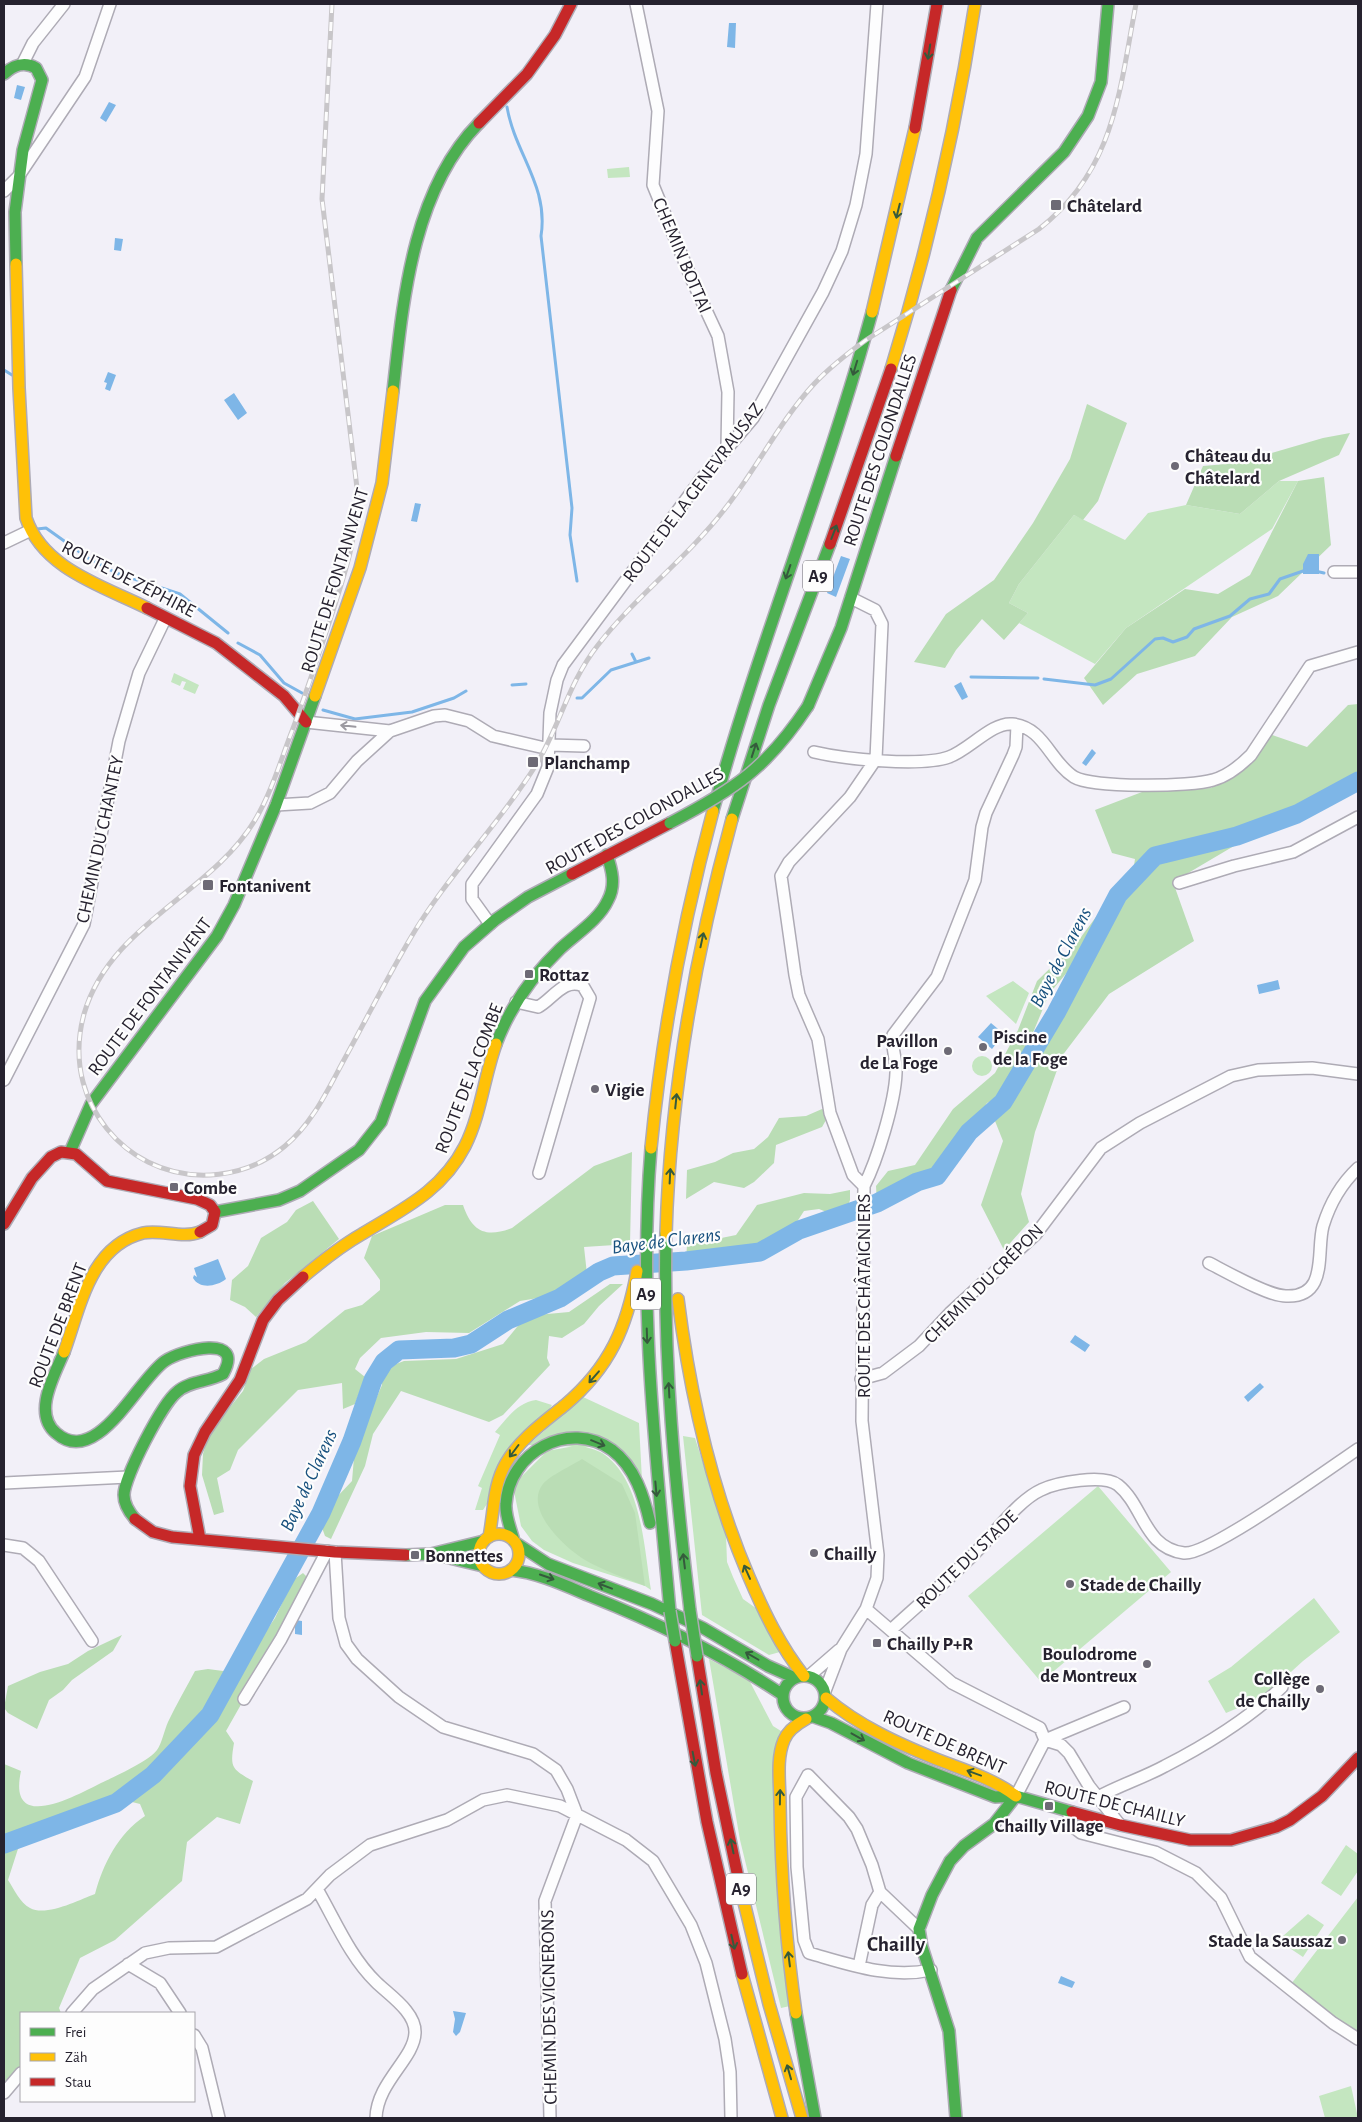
<svg xmlns="http://www.w3.org/2000/svg" width="1362" height="2122" font-family="'Alegreya Sans',sans-serif">
<style>
.green{fill:#c4e6c0}
.forest{fill:#baddb5;fill-rule:evenodd}
.water{fill:#7eb6e7}
.lines{fill:none;stroke-linecap:round;stroke-linejoin:round}
.stream{stroke:#7eb6e7;stroke-width:3}
.river{stroke:#7eb6e7;stroke-width:19}
.street-casing{stroke:#aeabb5;stroke-width:14}
.fast-casing{stroke:#aeabb5;stroke-width:14}
.slow-casing{stroke:#aeabb5;stroke-width:14}
.jam-casing{stroke:#aeabb5;stroke-width:14}
.street{stroke:#fdfdfe;stroke-width:11}
.fast{stroke:#4caf50;stroke-width:11}
.slow{stroke:#ffc107;stroke-width:11}
.jam{stroke:#c62828;stroke-width:11}
.rail-casing{stroke:#c8c6c9;stroke-width:5}
.rail{stroke:#fdfdfd;stroke-width:3;stroke-dasharray:9;stroke-linecap:butt}
.fast-bridge-casing{stroke:#aeabb5;stroke-width:14;stroke-linecap:butt}
.fast-bridge{stroke:#4caf50;stroke-width:11}
.oneway{stroke:#355a3c}
.oneway2{stroke:#9c9aa1}
.poi-dot{fill:#6d6a75;stroke:#fdfdfd;stroke-width:2}
.labels{text-anchor:middle;stroke-width:4.5;stroke-linejoin:round;paint-order:stroke}
.shield{fill:#fdfdfd;stroke:#66646d;stroke-width:1}
.shield-label{font-size:18px;font-weight:bold;fill:#26222f}
.poi-label{font-size:19px;font-weight:bold;fill:#26222f;stroke:#fdfdfd;text-anchor:start}
.street-label{font-size:19px;fill:#26222f;stroke:#fdfdfd}
.water-label{font-size:20px;font-style:italic;fill:#18517e;stroke:#fdfdfd}
.quarter-label{font-size:21px;font-weight:bold;fill:#26222f;stroke:#fdfdfd}
</style>
<rect width="100%" height="100%" fill="#f2f0f8"/>
<path class="green" d="M629 167 630 177 608 178 607 169Z
M1279 481H1298L1272 529 1126 628 1095 664 1019 623 1028 613 1009 603 1019 584 1074 515 1125 540 1148 513 1186 505 1240 514Z
M174 673 199 685 195 694 183 689 186 682 182 681 180 686 171 682Z
M1013 981 1029 993 1016 1024 986 996Z
M972 1066a10 10 0 1 1 20 0a10 10 0 1 1-20 0Z
M583 1397 639 1423 642 1480 620 1448 528 1445Z
M536 1400 552 1405 483 1510H475L482 1488 478 1486 500 1435 495 1432C506 1419 518 1402 536 1400Z
M683 1436 695 1438 726 1535 727 1562 733 1577 743 1599 760 1611 780 1652 769 1655 702 1615Z
M580 1445C588 1448 599 1450 605 1455 642 1482 644 1549 651 1590L645 1586 573 1563 544 1550 532 1541 521 1526 514 1491 518 1480 547 1451Z
M1098 1486 1171 1572 1041 1682 968 1596Z
M1314 1598 1340 1632 1303 1661 1260 1700 1247 1708 1245 1705 1226 1713 1208 1681 1231 1667Z
M709 1659 749 1680 773 1726 781 1731 790 2006 781 2008 740 1840Z
M1346 1845 1358 1854V1871L1341 1896 1321 1883Z
M1358 1897V2033L1343 2024 1291 1984Z
M1308 1914 1324 1925 1303 1957 1285 1945 1283 1936Z
M1351 2086 1358 2118H1325L1319 2096Z"/>
<path class="forest" d="M1087 404 1127 423 1098 501 1083 520 1074 515 1019 584 1009 603 1028 613 1004 640 982 619 956 650 945 668 914 662 946 614 994 580 1033 523 1070 459Z
M1350 433 1339 455 1279 481 1240 514 1186 505 1203 466 1237 463 1323 438Z
M1324 477 1331 545 1278 596 1232 617 1195 656 1137 674 1103 705 1084 678 1126 628 1185 589 1218 594 1250 575 1298 481Z
M1358 704V784L1305 804 1173 882 1194 941 1109 994 1062 1056 1035 1132 1021 1194 1029 1222 1004 1250 981 1205 1003 1141 993 1116 1000 1097 987 1103 969 1132 937 1176 917 1182 877 1203 876 1186 888 1171 915 1165 953 1109 995 1073 1018 1030 1037 981 1078 941 1105 905 1084 952 1049 994 1030 1040 1044 1027 1088 967 1130 891 1135 859 1112 853 1095 810 1142 792 1211 788 1251 757 1269 734 1307 747 1348 705Z
M822 1109 830 1113 822 1127 776 1145 774 1163 754 1182 744 1188 714 1182 686 1199 687 1170 715 1162 733 1153 754 1149 768 1137 779 1118 806 1116Z
M632 1152 630 1244 584 1247 587 1274 544 1297 520 1301 469 1333 426 1332 381 1338 360 1358 355 1369 365 1377 355 1404 343 1409 342 1383 298 1390 238 1450 230 1470 217 1478 224 1512 214 1515 202 1475 203 1454 210 1432 243 1391 251 1369 264 1359 306 1342 345 1310 362 1305 380 1290V1280L364 1258 372 1236 445 1205H463C472 1232 486 1238 512 1228L594 1166Z
M850 1190V1200L847 1209 834 1215 819 1209 804 1211 793 1228 760 1252 686 1261 687 1245 736 1235 757 1205 804 1193 830 1194Z
M313 1201 339 1239 285 1283 256 1317 245 1307 230 1300 232 1280 248 1266 261 1238 287 1222 296 1210Z
M610 1284H623L599 1306 584 1324 562 1338 549 1336 547 1358 550 1365 503 1415 489 1422 401 1391 373 1434 365 1466 331 1539 325 1536 321 1525 335 1499 352 1481 355 1446 362 1421 372 1408 382 1385 381 1377 396 1364 404 1361 456 1359 503 1344 526 1316 569 1312Z
M582 1459 622 1484 635 1513 645 1586C626 1578 604 1571 585 1560 565 1548 523 1509 543 1484 549 1476 573 1465 582 1459Z
M303 1573 311 1581 226 1731 234 1743C230 1767 231 1769 253 1781L240 1824 217 1817 187 1842 182 1881 115 1940 80 1958 59 2008 61 2013H21V2070L5 2087 4 1764 21 1771C7 1834 75 1796 101 1783 114 1777 149 1761 157 1750 162 1743 164 1731 168 1722 176 1705 186 1688 195 1671L208 1669 223 1671 243 1665 275 1618 293 1580ZM116 1798 140 1804 145 1816C118 1834 103 1864 95 1894 79 1900 46 1917 30 1908 20 1903 14 1889 8 1880L25 1827Z
M122 1635 113 1651 72 1680 63 1690 49 1700 37 1729 8 1713 4 1708 8 1686 40 1672 68 1664 88 1651Z"/>
<path class="water" d="M729 23H736L735 48 727 47Z
M17 85 25 87 21 100 14 98Z
M109 102 116 105 106 122 100 118Z
M115 238 123 239 121 251 114 250Z
M108 372 116 375 110 391 105 389 107 383 104 382Z
M234 393 247 413 238 420 224 400Z
M415 503 421 504 417 522 411 521Z
M1308 554H1319V574H1303V564Z
M841 556 850 559 836 597 827 593Z
M961 682 968 697 962 700 954 686Z
M1092 749 1096 753 1086 766 1082 763Z
M1278 980 1280 989 1259 994 1257 985Z
M991 1023 1004 1034 992 1049 978 1037Z
M218 1259 226 1279C216 1287 199 1289 193 1278L194 1275 197 1277 194 1268Z
M1075 1335 1090 1345 1085 1352 1070 1342Z
M1260 1383 1264 1387 1248 1402 1244 1397Z
M295 1620 302 1621V1635L295 1634Z
M1061 1976 1075 1982 1072 1988 1058 1983Z
M453 2011 466 2013 460 2032 456 2036 453 2032 455 2019Z"/>
<g class="lines">
<path class="stream" d="M507 107C515 154 549 186 541 236L572 508 570 535 577 581
M4 370 12 375
M37 529 46 528 88 558 116 573 180 594 228 633
M1315 571 1324 573
M238 643 260 655 284 683 302 693
M632 654 636 662
M971 677 1038 678
M1044 679 1095 685 1111 679 1155 639 1163 638 1173 642 1187 637 1194 629 1230 616 1250 599 1269 594 1280 579 1306 570
M512 685 526 684
M577 698H582L611 670 649 658
M323 710 355 719 412 712 454 698 466 691"/>
<path class="river" d="M4 1844 116 1803 153 1775 210 1715 321 1513 352 1441 373 1380 384 1362 399 1350 454 1348 471 1344 508 1320 560 1298 599 1272 613 1266 686 1261 760 1252 799 1230 877 1203 917 1182 937 1176 969 1132 1003 1102 1056 1013 1118 895 1155 856 1237 836 1297 814 1358 781"/>
<defs>
<path id="street" d="M636 4 658 111 653 185 692 280 718 336 728 392 727 447
M23 63 33 43 64 4
M4 191 18 177 85 77 110 4
M4 543 29 531
M1334 572H1358
M306 722 390 731 434 716 445 715 469 721 493 736 549 749
M550 745 584 746
M814 752C844 759 921 767 949 757 969 750 992 722 1012 724 1044 727 1050 762 1074 777 1092 788 1192 787 1213 780 1228 776 1240 766 1251 755L1310 666 1358 652
M276 805 310 803 330 793 357 761 390 731
M1179 883 1234 866 1293 852 1358 817
M490 924 472 899V884L537 794 548 767 550 713 557 680 563 665 702 478 753 418 823 292 842 251 856 205 866 154 877 4
M516 1002 538 1007C552 1000 564 977 583 986L590 998 539 1173
M4 1080 84 924 119 741 139 673 165 619
M864 1186C877 1161 895 1102 896 1073 897 1060 891 1047 893 1035L937 977 975 880 982 827 986 813 1013 755 1016 747 1017 725
M1209 1263C1227 1272 1268 1296 1286 1296 1329 1298 1316 1251 1323 1226 1330 1203 1341 1184 1358 1168
M861 1379 883 1373 919 1346 950 1313 1036 1234 1101 1148 1140 1123 1231 1076 1258 1070 1312 1068 1358 1074
M4 1483 128 1477
M4 1545 23 1548 39 1561 92 1641
M335 1552 339 1618 346 1644 357 1659 399 1697 443 1727 533 1754 556 1770 567 1789 577 1815 545 1901 550 2118
M866 1609 952 1683 1040 1728 1045 1740
M892 1629C919 1604 947 1581 973 1555 993 1536 1017 1501 1041 1490 1057 1482 1104 1474 1118 1485 1144 1506 1144 1548 1184 1553 1209 1556 1331 1467 1358 1449
M809 1676 839 1650
M825 1691 841 1649 866 1609 877 1578 878 1555 862 1421 864 1186 853 1175 830 1113 818 1039 799 995 795 975 781 876 789 862 850 797 876 759 882 624 875 610 851 598
M244 1699 281 1639 327 1551
M1045 1740 1061 1745 1069 1753 1089 1786 1120 1825
M1016 1796 1045 1740 1124 1707
M1098 1797C1120 1785 1143 1778 1165 1766 1206 1745 1248 1719 1282 1687
M1068 1811 1072 1826 1081 1833 1155 1852 1196 1873 1221 1898 1250 1957 1333 2023 1358 2039
M317 1889C335 1920 350 1957 376 1982 389 1995 416 2012 415 2033 414 2059 377 2082 376 2118
M919 1929 880 1892 872 1865 857 1829 849 1817 808 1775 796 1797 797 1867 804 1940 809 1953C848 1964 889 1979 931 1970
M128 1964 160 1983 180 2013
M859 1966 872 1905 880 1892
M72 2013 93 1989 145 1953 169 1948 216 1947 307 1899 330 1875 370 1845 447 1820 483 1800 507 1795 560 1806 626 1840 653 1861 691 1925 706 1963 725 2039 730 2072 731 2118
M194 2035 202 2048 219 2118
M4 2093 21 2073"/>
<path id="fast" d="M4 74C14 65 24 61 36 68L42 80 23 150 15 212 16 264
M951 290 977 238 1064 152 1088 116 1101 82 1108 4
M393 391C403 301 412 191 479 123
M808 706 841 628 896 456
M713 811C759 643 826 481 872 312
M732 819 769 705 830 544
M496 1044C510 1007 532 976 560 949 576 934 599 920 608 900 616 885 612 870 607 855
M651 1148C638 1304 656 1457 670 1611
M70 1152 91 1104 217 936 234 905 276 805 315 696
M215 1212 279 1200 300 1191 359 1150 381 1122 425 1001 464 947 495 920 528 897 572 874
M666 1234C663 1360 675 1485 690 1610
M64 1352C55 1374 32 1413 56 1433 97 1469 138 1379 165 1361 181 1350 246 1333 223 1374 208 1382 189 1381 177 1392 162 1404 124 1477 124 1495 124 1504 129 1512 135 1519
M514 1541C511 1529 505 1516 506 1504 509 1452 569 1419 612 1450 635 1467 644 1497 650 1523
M516 1543 548 1564 652 1604 703 1628 768 1666 795 1678
M406 1555 431 1554 484 1541
M441 1556 483 1566
M511 1570C539 1573 564 1585 590 1596 658 1623 722 1654 783 1695
M783 1697a21 21 0 1 1 42 0a21 21 0 1 1-42 0Z
M814 1717 831 1723 908 1763 995 1797 1016 1796 1072 1812
M796 2013 815 2118
M956 2118 949 2031 922 1947 919 1929 932 1895 950 1861 964 1846 994 1824 1016 1796"/>
<path id="slow" d="M16 264 19 388 26 518C43 569 103 586 147 608
M872 312 915 128
M891 369C928 249 956 128 975 4
M315 696 360 568 382 483 393 391
M651 1148C662 1034 683 922 713 811
M666 1234C670 1093 695 955 732 819
M303 1277C322 1261 341 1246 362 1234 403 1209 442 1191 465 1146 481 1114 484 1077 496 1044
M678 1299C690 1395 711 1488 749 1577 764 1612 780 1646 804 1676
M64 1352C80 1308 90 1246 143 1233 160 1229 183 1239 200 1232
M479 1554a20 20 0 1 1 40 0a20 20 0 1 1-40 0Z
M489 1537C494 1512 493 1485 506 1463 520 1439 544 1422 565 1405 610 1367 627 1327 637 1271
M826 1698C859 1726 897 1743 936 1759 964 1770 992 1778 1016 1796
M739 1882 769 2004 802 2118
M742 1974 782 2118
M796 2013C786 1944 781 1874 780 1804 780 1783 776 1759 784 1740 788 1730 797 1724 806 1719"/>
<path id="jam" d="M479 123 527 74 555 35 571 4
M915 128 937 4
M896 456 951 290
M830 544 891 369
M147 608 216 643 284 696 306 722
M572 874 670 823
M4 1224 32 1178 51 1157 61 1152 76 1154 107 1181 197 1199 210 1205 215 1212 212 1225 200 1232
M135 1519 153 1532 172 1537 335 1552 406 1555
M200 1539 190 1486 194 1455 205 1432 240 1380 263 1320 278 1300 303 1277
M675 1641 707 1822 742 1974
M697 1656 716 1773 739 1882
M1072 1812 1120 1825 1190 1840H1231L1276 1827 1290 1820 1322 1796 1358 1758"/>
</defs>
<use href="#street" class="street-casing"/>
<use href="#fast" class="fast-casing"/>
<use href="#slow" class="slow-casing"/>
<use href="#jam" class="jam-casing"/>
<use href="#street" class="street"/>
<use href="#fast" class="fast"/>
<use href="#slow" class="slow"/>
<use href="#jam" class="jam"/>
<defs>
<path id="rail" d="M332 4 322 199 357 488C359 534 344 576 330 620 317 660 304 700 289 739 279 766 270 795 255 820 210 895 110 924 84 1014 78 1036 77 1059 83 1082 92 1116 116 1146 148 1162 192 1184 247 1178 285 1146 313 1123 328 1089 345 1058 367 1018 387 978 410 939 446 877 498 826 536 765 560 726 568 683 598 645 636 596 686 559 724 510 756 470 779 422 814 384 830 367 848 353 866 340L1039 229C1115 170 1119 92 1136 4"/>
</defs>
<use href="#rail" class="rail-casing"/>
<use href="#rail" class="rail"/>
<defs>
<path id="fast-bridge" d="M670 823C735 789 767 768 808 706
M690 1610 697 1656
M670 1611 675 1641"/>
</defs>
<use href="#fast-bridge" class="fast-bridge-casing"/>
<use href="#fast-bridge" class="fast-bridge"/>
</g>
<defs><path id="oneway-shaft" d="M-6 0H5M1.5-3L5.5 0L1.5 3" fill="none" stroke-width="1.6" stroke-linecap="round" stroke-linejoin="round" transform="scale(1.25)"/></defs>
<g class="oneway">
<use href="#oneway-shaft" transform="translate(929 52) rotate(99)"/>
<use href="#oneway-shaft" transform="translate(898 211) rotate(104)"/>
<use href="#oneway-shaft" transform="translate(855 368) rotate(107)"/>
<use href="#oneway-shaft" transform="translate(834 532) rotate(-69)"/>
<use href="#oneway-shaft" transform="translate(788 572) rotate(109)"/>
<use href="#oneway-shaft" transform="translate(754 750) rotate(-72)"/>
<use href="#oneway-shaft" transform="translate(702 940) rotate(-78)"/>
<use href="#oneway-shaft" transform="translate(676 1101) rotate(-84)"/>
<use href="#oneway-shaft" transform="translate(670 1176) rotate(-87)"/>
<use href="#oneway-shaft" transform="translate(647 1336) rotate(88)"/>
<use href="#oneway-shaft" transform="translate(594 1377) rotate(131)"/>
<use href="#oneway-shaft" transform="translate(669 1390) rotate(-93)"/>
<use href="#oneway-shaft" transform="translate(598 1443) rotate(22)"/>
<use href="#oneway-shaft" transform="translate(514 1451) rotate(127)"/>
<use href="#oneway-shaft" transform="translate(656 1489) rotate(85)"/>
<use href="#oneway-shaft" transform="translate(684 1561) rotate(-97)"/>
<use href="#oneway-shaft" transform="translate(747 1572) rotate(-114)"/>
<use href="#oneway-shaft" transform="translate(547 1577) rotate(19)"/>
<use href="#oneway-shaft" transform="translate(605 1586) rotate(-159)"/>
<use href="#oneway-shaft" transform="translate(752 1656) rotate(-150)"/>
<use href="#oneway-shaft" transform="translate(701 1687) rotate(-98)"/>
<use href="#oneway-shaft" transform="translate(858 1737) rotate(29)"/>
<use href="#oneway-shaft" transform="translate(694 1759) rotate(79)"/>
<use href="#oneway-shaft" transform="translate(974 1773) rotate(-160)"/>
<use href="#oneway-shaft" transform="translate(780 1797) rotate(-89)"/>
<use href="#oneway-shaft" transform="translate(732 1846) rotate(-102)"/>
<use href="#oneway-shaft" transform="translate(733 1942) rotate(77)"/>
<use href="#oneway-shaft" transform="translate(789 1959) rotate(-97)"/>
<use href="#oneway-shaft" transform="translate(789 2072) rotate(-106)"/>
</g>
<use class="oneway2" href="#oneway-shaft" transform="translate(348 726) rotate(-174)"/>
<g class="poi-dot">
<rect x="1050" y="199" width="12" height="12" rx="2.5"/>
<circle cx="1175" cy="466" r="5"/>
<rect x="527" y="756" width="12" height="12" rx="2.5"/>
<rect x="202" y="879" width="12" height="12" rx="2.5"/>
<rect x="524" y="969" width="10" height="10" rx="2.5"/>
<circle cx="983" cy="1047" r="5"/>
<circle cx="948" cy="1051" r="5"/>
<circle cx="595" cy="1089" r="5"/>
<rect x="169" y="1182" width="10" height="10" rx="2.5"/>
<circle cx="814" cy="1553" r="5"/>
<rect x="410" y="1550" width="10" height="10" rx="2.5"/>
<circle cx="1070" cy="1584" r="5"/>
<rect x="872" y="1638" width="10" height="10" rx="2.5"/>
<circle cx="1147" cy="1664" r="5"/>
<circle cx="1320" cy="1689" r="5"/>
<rect x="1044" y="1801" width="10" height="10" rx="2.5"/>
<circle cx="1342" cy="1940" r="5"/>
</g>
<g class="labels">
<g class="shield">
<rect x="803" y="560.5" width="30" height="31" rx="4"/>
<rect x="631" y="1278.5" width="30" height="31" rx="4"/>
<rect x="726" y="1873.5" width="30" height="31" rx="4"/>
</g>
<g class="shield-label">
<text x="818" y="582">A9</text>
<text x="646" y="1300">A9</text>
<text x="741" y="1895">A9</text>
</g>
<g class="poi-label">
<text x="1067" y="212">Châtelard</text>
<text x="1185" y="462">Château du<tspan x="1185" dy="22">Châtelard</tspan></text>
<text x="544" y="769">Planchamp</text>
<text x="219" y="892">Fontanivent</text>
<text x="539" y="981">Rottaz</text>
<text x="993" y="1043">Piscine<tspan x="993" dy="22">de la Foge</tspan></text>
<text x="938" y="1047" text-anchor="end">Pavillon<tspan x="938" dy="22">de La Foge</tspan></text>
<text x="605" y="1096">Vigie</text>
<text x="184" y="1194">Combe</text>
<text x="824" y="1560">Chailly</text>
<text x="425" y="1562">Bonnettes</text>
<text x="1080" y="1591">Stade de Chailly</text>
<text x="887" y="1650">Chailly P+R</text>
<text x="1137" y="1660" text-anchor="end">Boulodrome<tspan x="1137" dy="22">de Montreux</tspan></text>
<text x="1310" y="1685" text-anchor="end">Collège<tspan x="1310" dy="22">de Chailly</tspan></text>
<text x="1049" y="1832" text-anchor="middle">Chailly Village</text>
<text x="1332" y="1947" text-anchor="end">Stade la Saussaz</text>
</g>
<g class="street-label">
<text transform="translate(683 255) rotate(67)" y="7">CHEMIN BOTTAI</text>
<text transform="translate(879 450) rotate(-72)" y="7">ROUTE DES COLONDALLES</text>
<text transform="translate(692 492) rotate(-53)" y="7">ROUTE DE LA GENEVRAUSAZ</text>
<text transform="translate(129 578) rotate(27)" y="7">ROUTE DE ZÉPHIRE</text>
<text transform="translate(334 580) rotate(-73)" y="7">ROUTE DE FONTANIVENT</text>
<text transform="translate(634 820) rotate(-29)" y="7">ROUTE DES COLONDALLES</text>
<text transform="translate(99 839) rotate(-78)" y="7">CHEMIN DU CHANTEY</text>
<text transform="translate(149 996) rotate(-53)" y="7">ROUTE DE FONTANIVENT</text>
<text transform="translate(468 1078) rotate(-69)" y="7">ROUTE DE LA COMBE</text>
<text transform="translate(983 1283) rotate(-45)" y="7">CHEMIN DU CRÉPON</text>
<text transform="translate(863 1296) rotate(-90)" y="7">ROUTE DES CHÂTAIGNIERS</text>
<text transform="translate(57 1325) rotate(-69)" y="7">ROUTE DE BRENT</text>
<text transform="translate(966 1559) rotate(-44)" y="7">ROUTE DU STADE</text>
<text transform="translate(945 1741) rotate(24)" y="7">ROUTE DE BRENT</text>
<text transform="translate(1115 1803) rotate(14)" y="7">ROUTE DE CHAILLY</text>
<text transform="translate(548 2007) rotate(-91)" y="7">CHEMIN DES VIGNERONS</text>
</g>
<g class="water-label">
<text transform="translate(1060 957) rotate(-62)" y="7">Baye de Clarens</text>
<text transform="translate(666 1240) rotate(-7)" y="7">Baye de Clarens</text>
<text transform="translate(308 1480) rotate(-65)" y="7">Baye de Clarens</text>
</g>
<g class="quarter-label">
<text x="896" y="1951">Chailly</text>
</g>
</g>
<rect width="1362" height="2122" fill="none" stroke="#26222f" stroke-width="10"/>
<rect x="20" y="2012" width="175" height="90" fill="#fdfdfd" stroke="#a7a5ab"/>
<rect x="30" y="2028" width="25" height="8" fill="#4caf50" stroke="#a7a5ab"/>
<text x="65" y="2037" font-size="15" fill="#26222f">Frei</text>
<rect x="30" y="2053" width="25" height="8" fill="#ffc107" stroke="#a7a5ab"/>
<text x="65" y="2062" font-size="15" fill="#26222f">Zäh</text>
<rect x="30" y="2078" width="25" height="8" fill="#c62828" stroke="#a7a5ab"/>
<text x="65" y="2087" font-size="15" fill="#26222f">Stau</text>
</svg>
